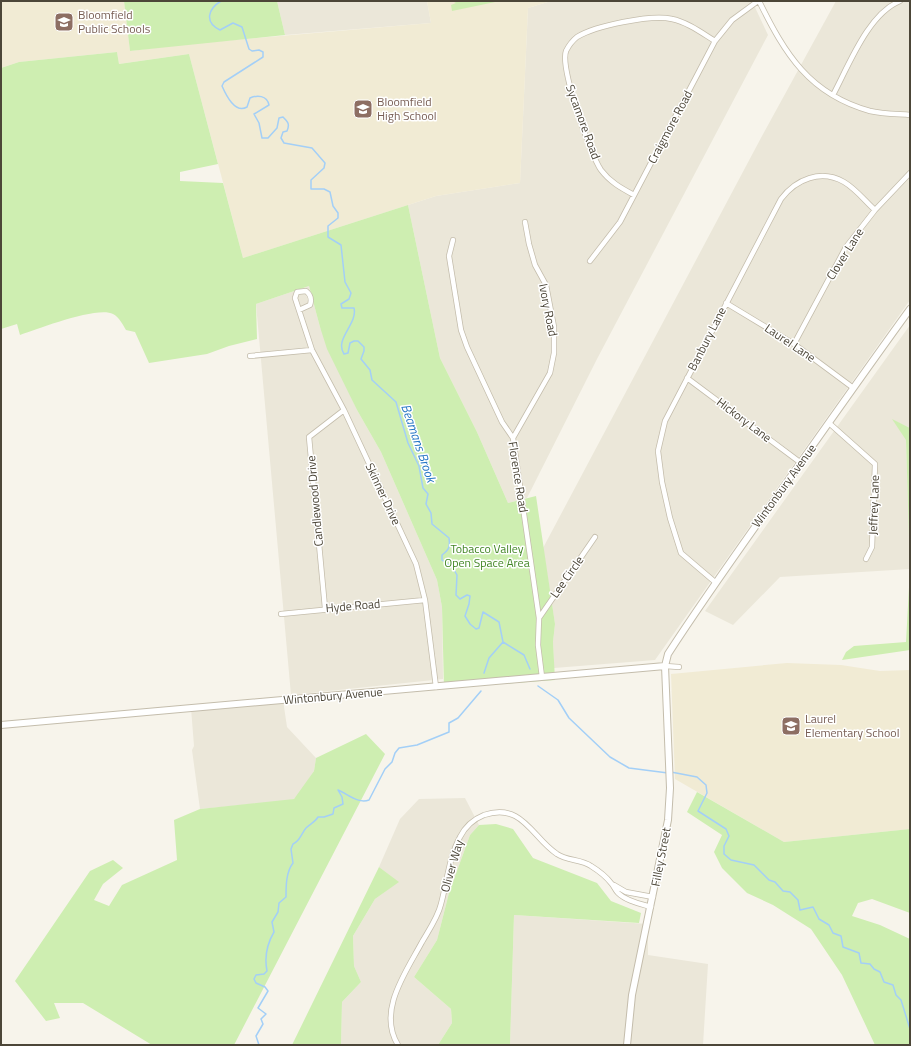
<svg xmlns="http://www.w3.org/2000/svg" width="911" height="1046" font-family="'Titillium Web',sans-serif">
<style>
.residential{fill:#ebe7d9}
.education{fill:#f1ebd4}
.green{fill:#ceeeb1}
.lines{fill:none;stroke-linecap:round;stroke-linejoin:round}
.stream{stroke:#a3cff7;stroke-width:1.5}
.minor-casing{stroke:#c4bdac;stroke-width:6}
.tertiary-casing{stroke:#c4bdac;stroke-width:8}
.minor{stroke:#fff;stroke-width:4.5}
.tertiary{stroke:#fff;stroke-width:6}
.labels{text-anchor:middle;stroke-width:3;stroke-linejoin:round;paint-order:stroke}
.education-label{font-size:12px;fill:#785e54;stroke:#fff;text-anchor:start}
.street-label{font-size:12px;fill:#4c4638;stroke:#fff}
.park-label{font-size:12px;fill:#418524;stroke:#fff}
.water-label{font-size:13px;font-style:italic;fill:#2575c4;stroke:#fff}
</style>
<rect width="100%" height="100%" fill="#f7f4eb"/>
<path class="residential" d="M277 1H427L431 23 285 35Z
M551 1H752L768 35 597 359 527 498 508 503 477 432 440 358 408 205 436 196 520 183 528 8Z
M836 1H910V300L655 660 554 668 553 642 555 624 543 548 762 136Z
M309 286 320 327 357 410 381 452 437 580 442 607 443 679 291 695 256 304Z
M910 325V428L893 420 906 439 910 569 780 577 733 625 705 611Z
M283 700 287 727 316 758 314 771 299 794 294 799 287 801 200 809 192 750 194 746 191 708Z
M465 798 479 825 470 835 449 893 437 940 414 977 451 1009 452 1023 438 1045H341L342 1002 361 982 354 966 353 936 375 899 398 882 379 867 400 819 419 799Z
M514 915 648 924V955L708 964 703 1045H510Z"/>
<path class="education" d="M1 1H124L130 51 187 44 431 23 427 1H551L528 8 520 183 436 196 243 258 189 54 119 64 117 52 19 62 1 68Z
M787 663 841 665 880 671 910 670V829L784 842 675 779 671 674Z"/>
<path class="green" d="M124 1H277L285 35 130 51Z
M452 1H500L452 11 451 5 456 3Z
M117 52 119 64 189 54 218 164 180 172V181L223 183 243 258 408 205 440 358 477 432 508 503 536 496 555 624 553 642 555 680 444 688 442 607 437 580 381 452 357 410 327 349 320 327 309 286 256 304 257 339 229 346 207 354 149 363 135 332 126 330C123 325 119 317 113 314 97 306 38 329 20 335L17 324 1 329V68L19 62Z
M892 419 910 428V650L842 660 846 652 854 646 906 642 910 569 906 440Z
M366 734 385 754 234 1045H152L83 1003H54L60 1018 46 1021 15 981 90 871 113 860 123 868 103 884 94 900 109 906 122 885 177 860 174 820 200 809 294 799 314 771 316 758Z
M697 792 784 842 910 829V913L872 899 858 903 852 916 880 925 910 939V1045H875L842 975 811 929 773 905 747 893 722 868 714 852 722 835 687 812Z
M496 824 513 829 533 858 597 883 611 901 641 913 639 923 514 915 510 1045H438L452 1023 451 1009 414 977 437 940 449 893 470 835 479 825Z
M379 867 399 882 375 899 353 936 354 966 361 982 342 1002 341 1045H292Z"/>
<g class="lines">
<path class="stream" d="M221 1C208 9 204 22 220 30L233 23 242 27 249 49 252 51 259 50 263 52V57L224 82 222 86C226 95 235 114 247 107L250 98C257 95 267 95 269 105L254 114 259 123 262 138H268L277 128 279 118 283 117C288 122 290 124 287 131L283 132 281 138 284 143 312 148 325 163 324 168 311 180V189H324L330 192 333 206 338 213V218L328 226V237L341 245 345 282 351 293 349 299 341 304 342 308H354C358 324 334 339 344 354L348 353 350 343 354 341H358L364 347V351L361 359 370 370 372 380 396 402 408 443 419 466 423 488 428 494 426 504 431 513 432 524 449 538C450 546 450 549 442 555V560L453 568 457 575 456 595 460 599 467 595 470 596 469 604 465 616 470 624 476 629 479 628 483 612 499 622 503 642 524 655 530 669
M484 673 489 658 503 642
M538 686 558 700 569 718 610 757 629 768 668 773
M671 772 697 777 706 785 707 793 698 811 726 829 729 836 724 846V854L731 860 754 865 769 880 775 882 783 891 790 892 798 900 800 910 813 907 819 919 829 925 833 933 841 936 843 947 859 953 861 963 870 964 874 969 880 972 884 982 893 985 896 995 901 1000 910 1029
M259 1045 256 1036 263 1024 261 1019 266 1014 258 1008 268 991 265 987 256 983 254 979 256 975 264 974 267 971C264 956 267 944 274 932L272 922 278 912 279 903 286 897C286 886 286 872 293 863L291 849 293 844C300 841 301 834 306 828 310 824 315 822 318 817H324L333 814 334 808 343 804 342 797 338 790C348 794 358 804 369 800L385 769 392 762 395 753 399 748 417 745 449 732V723L458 718 481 691"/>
<defs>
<path id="minor" d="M759 1C785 54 809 94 870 111 883 114 897 114 910 115
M833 95C849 65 868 14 900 1
M634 195C621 188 610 182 601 170 590 154 560 68 566 51 569 45 572 41 577 37 595 26 651 14 672 19 687 22 702 33 715 41
M453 240 449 256 461 330 467 347 502 422 513 438 539 618 538 645 542 677
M590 261 620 222 715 41 732 20 758 1
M726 303 794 344 852 387
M299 310 310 305C312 299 311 295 306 291L297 292 295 298 312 350 344 410 416 564 425 600 436 687
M794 344 846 247 875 210 910 173
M250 356 312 350
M687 378 801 463
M829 423 875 464 872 547 866 559
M513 438 550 373 554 353V327L546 285 535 265 529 244 525 222
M715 582 681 553 670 518 662 482 658 451 665 421 781 199C796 179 821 169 844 182 856 189 865 201 875 210
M325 608 309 437 344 410
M281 614 425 600
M539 618 595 537
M665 666 679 667
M614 885 626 892 653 897
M398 1045C377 1011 406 972 422 942 429 930 438 917 441 904 447 882 449 857 460 837 465 827 474 819 484 815 523 802 532 838 557 854 567 861 581 859 591 866 599 871 605 875 611 883 614 886 615 890 618 893 626 901 641 904 651 907"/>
<path id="tertiary" d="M1 725 665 666
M627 1045 632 995 668 820 670 788 665 666 668 654C710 589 756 526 801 462 837 411 873 360 910 309"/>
</defs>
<use href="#minor" class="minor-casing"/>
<use href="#tertiary" class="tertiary-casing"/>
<use href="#minor" class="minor"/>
<use href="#tertiary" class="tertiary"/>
</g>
<defs>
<symbol id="school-square" viewBox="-11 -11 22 22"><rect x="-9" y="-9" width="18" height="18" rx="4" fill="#8d6e63" stroke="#fff"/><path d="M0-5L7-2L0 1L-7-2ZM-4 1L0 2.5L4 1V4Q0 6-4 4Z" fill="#fff"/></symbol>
</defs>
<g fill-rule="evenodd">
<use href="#school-square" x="53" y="11" width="22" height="22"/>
<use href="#school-square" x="352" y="98" width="22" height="22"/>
<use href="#school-square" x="780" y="715" width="22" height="22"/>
</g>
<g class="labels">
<g class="education-label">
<text x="78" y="19">Bloomfield<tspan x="78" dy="14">Public Schools</tspan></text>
<text x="377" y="106">Bloomfield<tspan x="377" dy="14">High School</tspan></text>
<text x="805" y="723">Laurel<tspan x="805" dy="14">Elementary School</tspan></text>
</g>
<g class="street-label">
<text transform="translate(583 122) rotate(70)" y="4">Sycamore Road</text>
<text transform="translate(670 127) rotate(-62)" y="4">Craigmore Road</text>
<text transform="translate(845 254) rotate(-58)" y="4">Clover Lane</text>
<text transform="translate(548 310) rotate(79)" y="4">Ivory Road</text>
<text transform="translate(707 339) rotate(-63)" y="4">Banbury Lane</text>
<text transform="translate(790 343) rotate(34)" y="4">Laurel Lane</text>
<text transform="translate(744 420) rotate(37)" y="4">Hickory Lane</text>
<text transform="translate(518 477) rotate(81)" y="4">Florence Road</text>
<text transform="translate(784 486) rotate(-54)" y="4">Wintonbury Avenue</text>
<text transform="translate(383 494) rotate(65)" y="4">Skinner Drive</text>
<text transform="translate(315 501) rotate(-95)" y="4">Candlewood Drive</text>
<text transform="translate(874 505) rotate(-88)" y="4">Jeffrey Lane</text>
<text transform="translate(567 577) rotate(-55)" y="4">Lee Circle</text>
<text transform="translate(353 606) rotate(-5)" y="4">Hyde Road</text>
<text transform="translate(333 696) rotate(-5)" y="4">Wintonbury Avenue</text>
<text transform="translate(661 857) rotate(-79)" y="4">Filley Street</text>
<text transform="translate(452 866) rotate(-74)" y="4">Oliver Way</text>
</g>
<g class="park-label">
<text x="487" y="553">Tobacco Valley<tspan x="487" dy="14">Open Space Area</tspan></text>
</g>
<g class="water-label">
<text transform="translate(419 443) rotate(71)" y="5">Beamans Brook</text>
</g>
</g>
<rect width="911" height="1046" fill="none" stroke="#4c4638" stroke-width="4"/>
</svg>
